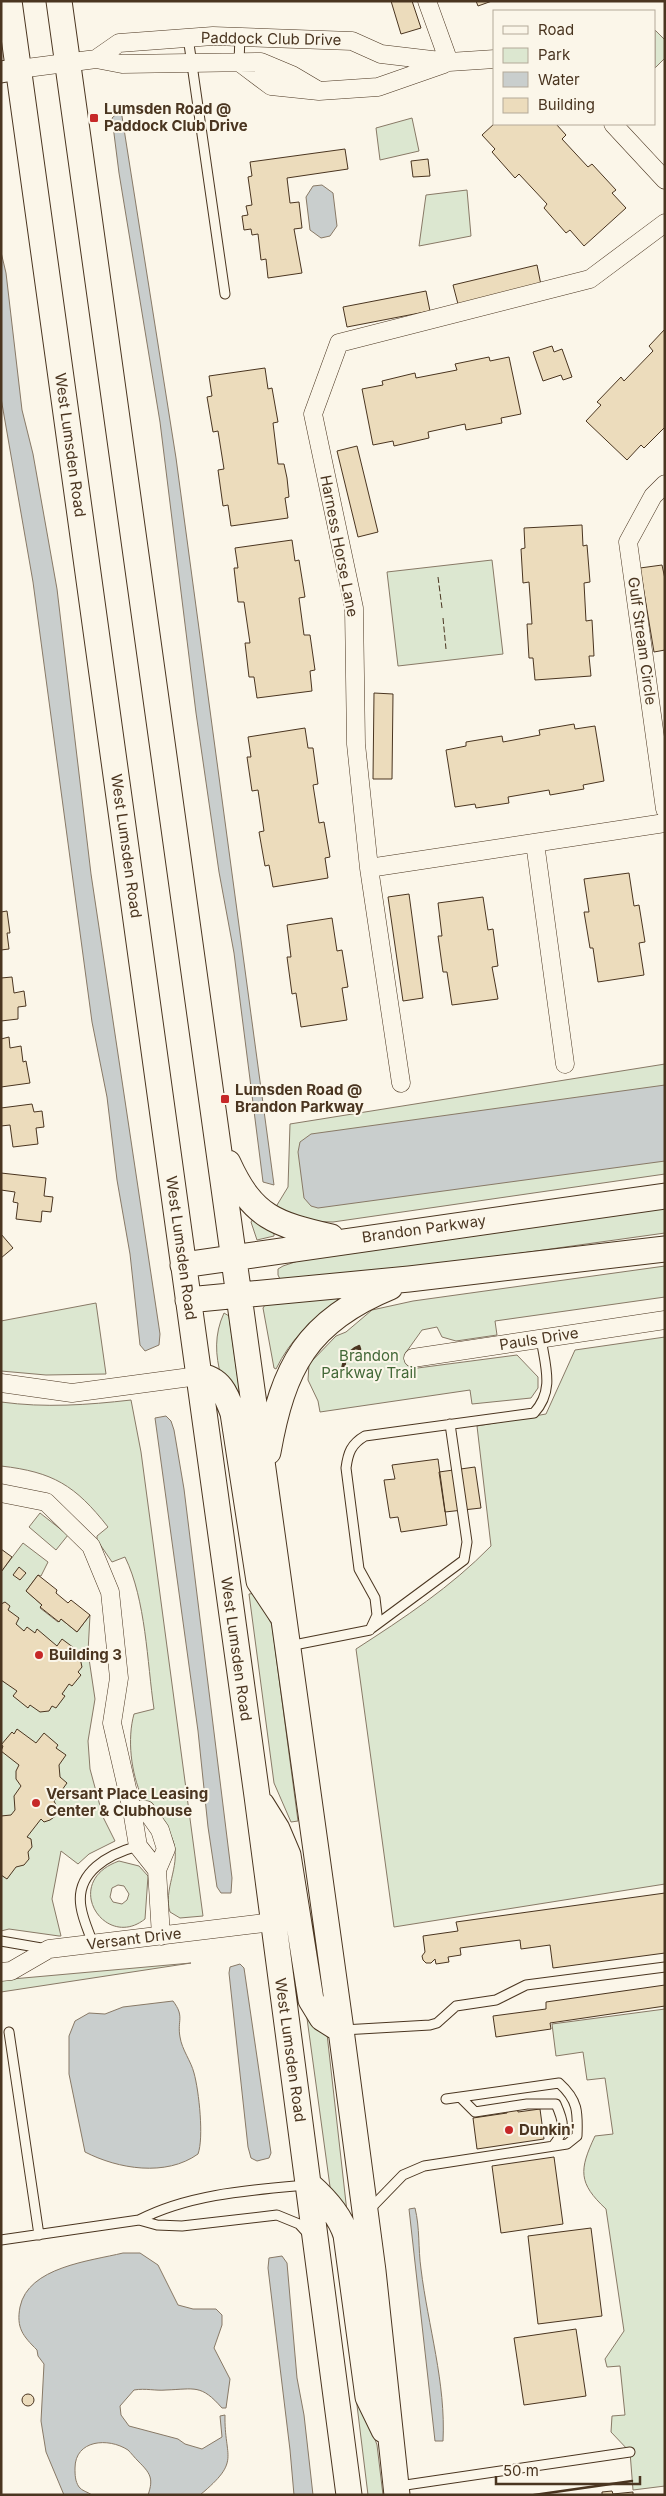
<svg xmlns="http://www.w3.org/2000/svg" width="666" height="2496" font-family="Inter,sans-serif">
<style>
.green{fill:#dce7d0;stroke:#887966;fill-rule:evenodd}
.water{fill:#c9cecd;stroke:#887966}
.building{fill:#ecdcbc;stroke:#4a3520}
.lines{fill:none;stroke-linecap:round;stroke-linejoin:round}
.service-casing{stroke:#4a3520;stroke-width:11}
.minor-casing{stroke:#4a3520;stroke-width:19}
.tertiary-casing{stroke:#4a3520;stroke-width:23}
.secondary-casing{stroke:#4a3520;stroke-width:27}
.service{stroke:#fbf6e9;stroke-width:9}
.minor{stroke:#fbf6e9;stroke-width:18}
.tertiary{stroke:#fbf6e9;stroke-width:21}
.secondary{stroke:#fbf6e9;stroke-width:25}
.fence{stroke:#4a3520;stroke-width:1;stroke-dasharray:6 2.5;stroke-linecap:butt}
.wall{stroke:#4a3520;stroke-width:2.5}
.poi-dot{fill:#c62828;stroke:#fbf6e9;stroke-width:2}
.labels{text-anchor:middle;stroke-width:4;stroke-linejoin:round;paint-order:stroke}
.street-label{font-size:15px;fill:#4a3520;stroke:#fbf6e9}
.poi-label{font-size:15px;font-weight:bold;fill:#4a3520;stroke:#fbf6e9;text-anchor:start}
.park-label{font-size:15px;fill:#436837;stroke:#fbf6e9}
</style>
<rect width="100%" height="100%" fill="#fbf6e9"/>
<path class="green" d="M655 30 665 40V58L655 68Z
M412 118 419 151 380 160 376 128Z
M467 190 471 236 419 246 426 195Z
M492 560 503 654 398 666 387 572Z
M665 1064V1174L333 1222 299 1221 274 1210 288 1187 290 1124Z
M665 1208V1233L436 1265 281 1281 278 1275V1269L283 1266 310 1257Z
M253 1219 274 1233V1236L257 1240 251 1222Z
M665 1266V1297L495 1321 497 1335 456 1341 442 1337 437 1327 422 1330 407 1351 410 1369 517 1355 538 1377V1388L531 1398 472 1404 470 1390 320 1412 318 1401 308 1380 309 1364 336 1336 346 1332 372 1310 413 1301Z
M340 1297V1300C313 1317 290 1340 276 1369L274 1368 263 1308 265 1305Z
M96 1303 106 1374 46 1375 1 1371V1321Z
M224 1313 229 1316 246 1437C229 1397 204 1356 224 1313Z
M665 1337V1884L394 1927 356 1649C404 1618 451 1587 491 1546L477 1426 546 1414 575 1350Z
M131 1400 141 1452 203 1916 180 1918 170 1912C163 1890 180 1867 174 1844 172 1837 167 1826 162 1820 157 1812 146 1806 142 1797 131 1773 127 1739 134 1714L154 1709C147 1662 146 1600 125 1557L112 1562 97 1540V1536L108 1527C75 1485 53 1472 1 1466V1402C45 1408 87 1405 131 1400Z
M40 1513 68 1535 56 1550 29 1527Z
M23 1543 48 1562 41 1576 38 1575 26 1591 42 1605 40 1608 58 1622 61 1619 77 1632 90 1615 88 1652 95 1699 88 1741 90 1769 103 1817 115 1841 89 1854 78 1864 61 1851 52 1899 61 1936H59L9 1929 1 1931V1572Z
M256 1593 272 1625 298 1821 291 1822 274 1783 249 1594Z
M119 1861 139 1866 148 1876 145 1919C105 1951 60 1882 119 1861ZM118 1885 124 1886 129 1894 127 1900 122 1904 113 1902 110 1897 112 1888Z
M191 1963 1 1992V1980Z
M300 1967 327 2034 347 2212 331 2194Z
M665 2009V2486L633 2490 630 2452 611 2432 612 2416 625 2415 620 2366 607 2367 605 2359 624 2331 606 2209C578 2183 579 2170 595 2136L613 2134 605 2078 587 2080 583 2052 556 2056 552 2024Z
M337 2242 362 2403 377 2445 383 2495H368Z"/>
<path class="water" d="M121 110 176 458 274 1185 263 1182 234 953 219 872 196 713 160 422 119 173 112 118Z
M322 185 333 193 337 226 330 236 321 238 310 230 306 197 313 186Z
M1 252 6 273 22 410 33 454 57 589 91 874 160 1334 159 1345 145 1351 140 1345 130 1254 117 1180 107 1097 92 1022 33 582 1 398Z
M665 1085V1161L318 1208 311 1206 304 1198 298 1152 300 1142 311 1134Z
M166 1416 171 1421 174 1430 184 1489 232 1878 231 1893H221L217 1887 208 1827 198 1731 155 1418Z
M240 1964 244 1968 271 2153 269 2158 257 2161 251 2158 248 2147 229 1973 230 1967Z
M173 2001C185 2017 177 2020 180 2037 182 2050 191 2061 194 2073 199 2091 204 2138 198 2154 166 2177 118 2169 85 2152L69 2074V2036L75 2021 89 2013 105 2014 123 2007Z
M415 2208C420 2228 418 2248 421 2269 428 2326 446 2383 443 2441H435L409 2209Z
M123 2253H140L158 2265 178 2305 193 2309H216L222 2315V2325L214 2348 230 2379 226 2408H222C201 2384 195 2389 166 2390 155 2391 146 2388 134 2390L120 2406 121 2415 129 2426 178 2439 185 2444 202 2449 222 2437 220 2416 225 2415C224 2459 242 2460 200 2495H148C154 2478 150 2473 138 2461 135 2458 131 2453 128 2450 108 2437 75 2440 75 2468 75 2475 75 2481 79 2487 82 2491 88 2492 92 2495H64L46 2452 41 2421 44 2364 38 2356 37 2350C23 2336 16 2328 20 2307 28 2267 90 2261 123 2253Z
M282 2256 287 2263 297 2378 304 2415 313 2495H294L290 2450 268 2268 269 2258Z"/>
<path class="building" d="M391 1H412L421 28 401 34Z
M476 1H492L478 6Z
M495 123 556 124 566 135 562 139 588 167 592 164 616 190 612 193 626 208 584 246 570 230 566 233 544 208 547 204 519 174 515 178 492 152 495 149 482 135Z
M345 149 348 169 287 178 290 203 299 202 302 228 294 229 302 273 268 278 266 259 261 260 258 234 252 235 251 229 244 230 242 216 248 215 246 206 252 205 248 177 252 176 250 162Z
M428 159 430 176 413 177 411 161Z
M537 265 541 285 458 304 453 285Z
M426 291 430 311 347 327 343 307Z
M665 329V427L644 448 641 445 627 460 586 421 601 405 597 402 621 377 624 381 653 351 649 346Z
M552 346 554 352 562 349 572 377 563 380 561 375 543 381 533 352Z
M489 357 490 361 509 357 521 414 501 418 502 423 466 430 465 424 428 432 429 438 394 446 393 441 373 445 362 389 383 385 382 381 415 373 416 378 457 370 455 364Z
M265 368 268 389 272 388 278 422 273 423 278 464H284L287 478 289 497 285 498 288 518 231 526 228 505 223 506 218 470 224 469 218 431 213 432 207 397 212 396 209 376Z
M357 446 378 532 358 537 337 451Z
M582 525 583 546 587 545 590 582 584 583 586 621 592 620 594 656H589L591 676 535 680 533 658H529L527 624H532L529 582 523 583 521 549 525 548 524 528Z
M292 540 295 561 299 560 305 597 299 598 304 635H310L315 670 310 671 312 691 257 698 254 677H249L245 643H250L244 602H238L234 568H238L235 548Z
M662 565 665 579V650L654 652 640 568Z
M374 693 393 694 392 779H373Z
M574 724 575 729 595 726 604 781 583 785 584 789 550 795 549 790 508 797 509 803 476 808 475 804 455 807 446 750 466 746V742L502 736 503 742 540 735 539 730Z
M305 728 308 748H313L318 784 313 785 319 823 324 822 330 857 325 858 328 878 273 887 269 865 265 866 259 832 264 831 258 790 252 791 247 757H251L248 737Z
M629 873 634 906 639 905 645 942 639 943 644 975 598 982 593 948H590L584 912H589L584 879Z
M409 894 423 998 403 1001 388 897Z
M483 897 488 930 493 929 498 966 492 967 498 999 452 1005 447 972H443L438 936H442L438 903Z
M7 911 10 933H7L9 949 1 950V912Z
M332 918 337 951 342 950 348 987 342 988 347 1020 301 1027 296 993 292 994 287 957H291L287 925Z
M12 977 14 993 24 991 26 1006 18 1007V1019L1 1021V978Z
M9 1037 10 1048 21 1046 23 1062 26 1061 30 1083 1 1087V1039Z
M32 1104 34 1112 42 1111 44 1127 36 1128 38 1144 13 1147 10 1125 1 1126V1108Z
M1 1173 46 1178 44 1196 53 1197 51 1212 42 1211 41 1222 16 1219 18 1203 13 1202 15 1192 1 1190Z
M1 1234 13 1248 1 1258Z
M438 1459 447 1525 401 1532 398 1517 390 1518 384 1480 395 1479 392 1465Z
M475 1467 481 1508 445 1512 439 1472Z
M1 1549 12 1557 1 1572Z
M19 1567 26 1573 20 1580 13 1575Z
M38 1575 57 1590 56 1593 68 1603 71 1600 90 1615 77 1632 61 1619 59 1622 40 1607 42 1605 26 1591Z
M5 1602 10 1606 8 1610 19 1618 16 1624 24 1631 27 1627 35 1633 37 1629 57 1646 62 1639 74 1648 72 1651 80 1658 82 1667 78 1672 81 1675 72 1686 69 1684 62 1694 65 1696 56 1708 52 1706 49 1711 40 1712 30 1705 28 1708 13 1696 17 1691 1 1680V1604Z
M17 1729 36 1743 44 1733 58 1745 56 1748 66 1755 59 1765 60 1777 67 1783 54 1801 59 1811 57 1815 50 1820 44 1822 41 1819 27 1837 31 1839 32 1847 28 1852 29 1859 24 1865 16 1867 7 1879 1 1875V1816L11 1815 15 1810 14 1796 21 1786 16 1779V1771L19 1765 1 1751 3 1746 1 1745 12 1732 14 1734Z
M665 1893V1953L553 1968 550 1945 521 1949 520 1940 460 1948 461 1955 448 1957 449 1962 436 1964 435 1959 431 1963H426L423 1960 422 1956 425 1952 423 1936 458 1931 456 1922Z
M665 1985V2006L550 2023 551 2029 496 2037 493 2016 546 2009V2002Z
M517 2108 518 2112 540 2109 544 2139 477 2149 473 2118 507 2113V2110Z
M554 2157 563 2224 501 2233 492 2166Z
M591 2228 602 2316 538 2324 528 2236Z
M576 2329 586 2396 524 2405 514 2338Z
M22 2400a6 6 0 1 1 12 0a6 6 0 1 1-12 0Z
M612 2491 613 2494 633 2492V2495H602V2492Z"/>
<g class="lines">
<defs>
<path id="service" d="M188 37 225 294
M239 62 240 36
M372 1628 464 1560 467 1542 450 1424
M289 1646 370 1630 377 1615 375 1598 359 1569 346 1468C348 1453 351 1444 365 1436L534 1413C555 1390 545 1366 541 1338
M1 1941 47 1949
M93 1944C89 1932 83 1920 81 1907 75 1872 109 1854 138 1846
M343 2030 430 2025 437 2023 456 2006 496 2000 526 1985 665 1967
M9 2032 39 2235
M460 2097 475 2112 527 2104H556C564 2122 566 2130 553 2146
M306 2185C251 2190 189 2194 139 2220L157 2225 182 2226 277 2215 299 2224 309 2235
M370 2209 403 2175 424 2166 567 2144 577 2136C578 2112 578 2100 559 2083L446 2099
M1 2240 139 2220
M399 2486 630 2452"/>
<path id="minor" d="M427 1 449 62
M96 59 119 43 213 36 352 41 381 54 449 62 495 59
M239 62 271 86 319 91 378 87 444 64
M19 69 96 59 122 64 261 62 292 75 319 91
M613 124 665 180
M665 223 590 279 339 343 313 414 354 608 356 744 369 868 665 823
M665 484 653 496 628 542 665 809
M535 843 565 1064
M369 868 401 1083
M413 1358 665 1320
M1 1383 72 1393 198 1376
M1 1493 46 1502 91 1546 110 1592 119 1678 112 1723 132 1810H146L160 1830 166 1849 157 1870 161 1936
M132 1810 138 1846 157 1870
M1 1972 11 1971 49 1949 273 1922"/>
<path id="tertiary" d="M1 72 19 69"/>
<path id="secondary" d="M9 1 257 1796 349 2495
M59 1 341 2030 373 2271 397 2495
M228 1163C253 1218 276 1224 331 1237
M183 1265 665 1196
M188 1300 409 1279 665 1249
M198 1376C220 1378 226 1394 233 1413L259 1581 281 1614
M268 1452C283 1367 307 1321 390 1287
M262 1805 277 1829 288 1855 311 2000 322 2018 341 2030
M309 2185C325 2199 340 2215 346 2235L368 2397 384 2430"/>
</defs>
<use href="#service" class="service-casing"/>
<use href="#minor" class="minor-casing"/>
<use href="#tertiary" class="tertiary-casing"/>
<use href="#secondary" class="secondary-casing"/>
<use href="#service" class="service"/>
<use href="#minor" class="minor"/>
<use href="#tertiary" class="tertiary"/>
<use href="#secondary" class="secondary"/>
<path class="fence" d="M438 577 442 608
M443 618 446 649"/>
<path class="wall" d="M359 1346 360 1349 355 1348 346 1355 344 1369 342 1370C344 1357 347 1352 359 1346Z
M534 2495 632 2481"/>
</g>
<g class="poi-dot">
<rect x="89" y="113" width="10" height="10" rx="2.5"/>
<rect x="220" y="1094" width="10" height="10" rx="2.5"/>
<circle cx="39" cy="1655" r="5"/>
<circle cx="36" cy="1803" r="5"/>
<circle cx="509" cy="2130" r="5"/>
</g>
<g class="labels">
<g class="street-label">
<text transform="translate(271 39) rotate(1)" y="5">Paddock Club Drive</text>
<text transform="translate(70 445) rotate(82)" y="5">West Lumsden Road</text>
<text transform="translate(339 546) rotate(79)" y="5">Harness Horse Lane</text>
<text transform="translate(642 641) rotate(82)" y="5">Gulf Stream Circle</text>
<text transform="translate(126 846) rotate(82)" y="5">West Lumsden Road</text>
<text transform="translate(424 1229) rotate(-8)" y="5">Brandon Parkway</text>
<text transform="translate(181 1248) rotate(82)" y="5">West Lumsden Road</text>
<text transform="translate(539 1339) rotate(-9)" y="5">Pauls Drive</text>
<text transform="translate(236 1649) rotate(82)" y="5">West Lumsden Road</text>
<text transform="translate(134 1939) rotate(-7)" y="5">Versant Drive</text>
<text transform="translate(290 2050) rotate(82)" y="5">West Lumsden Road</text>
</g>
<g class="poi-label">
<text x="104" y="114">Lumsden Road @<tspan x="104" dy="17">Paddock Club Drive</tspan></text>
<text x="235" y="1095">Lumsden Road @<tspan x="235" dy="17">Brandon Parkway</tspan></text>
<text x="49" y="1660">Building 3</text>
<text x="46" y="1799">Versant Place Leasing<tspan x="46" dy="17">Center &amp; Clubhouse</tspan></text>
<text x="519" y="2135">Dunkin'</text>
</g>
<g class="park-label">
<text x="369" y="1361">Brandon<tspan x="369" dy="17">Parkway Trail</tspan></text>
</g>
</g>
<rect width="666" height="2496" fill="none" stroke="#4a3520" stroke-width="5"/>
<rect x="493" y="10" width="162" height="115" fill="#fbf6e9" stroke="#b4a999"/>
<rect x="503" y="26" width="25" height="8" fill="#fbf6e9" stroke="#b4a999"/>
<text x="538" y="35" font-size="15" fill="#4a3520">Road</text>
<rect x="503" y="48" width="25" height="15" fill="#dce7d0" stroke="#b4a999"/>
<text x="538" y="60" font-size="15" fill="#4a3520">Park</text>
<rect x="503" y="72" width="25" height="15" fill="#c9cecd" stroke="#b4a999"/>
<text x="538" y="85" font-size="15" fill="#4a3520">Water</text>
<rect x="503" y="98" width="25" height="15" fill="#ecdcbc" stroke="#b4a999"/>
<text x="538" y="110" font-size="15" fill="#4a3520">Building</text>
<path d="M496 2476v8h144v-8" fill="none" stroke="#4a3520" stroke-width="2.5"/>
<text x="503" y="2476" font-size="15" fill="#4a3520" stroke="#fbf6e9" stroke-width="4" paint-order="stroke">50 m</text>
</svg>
